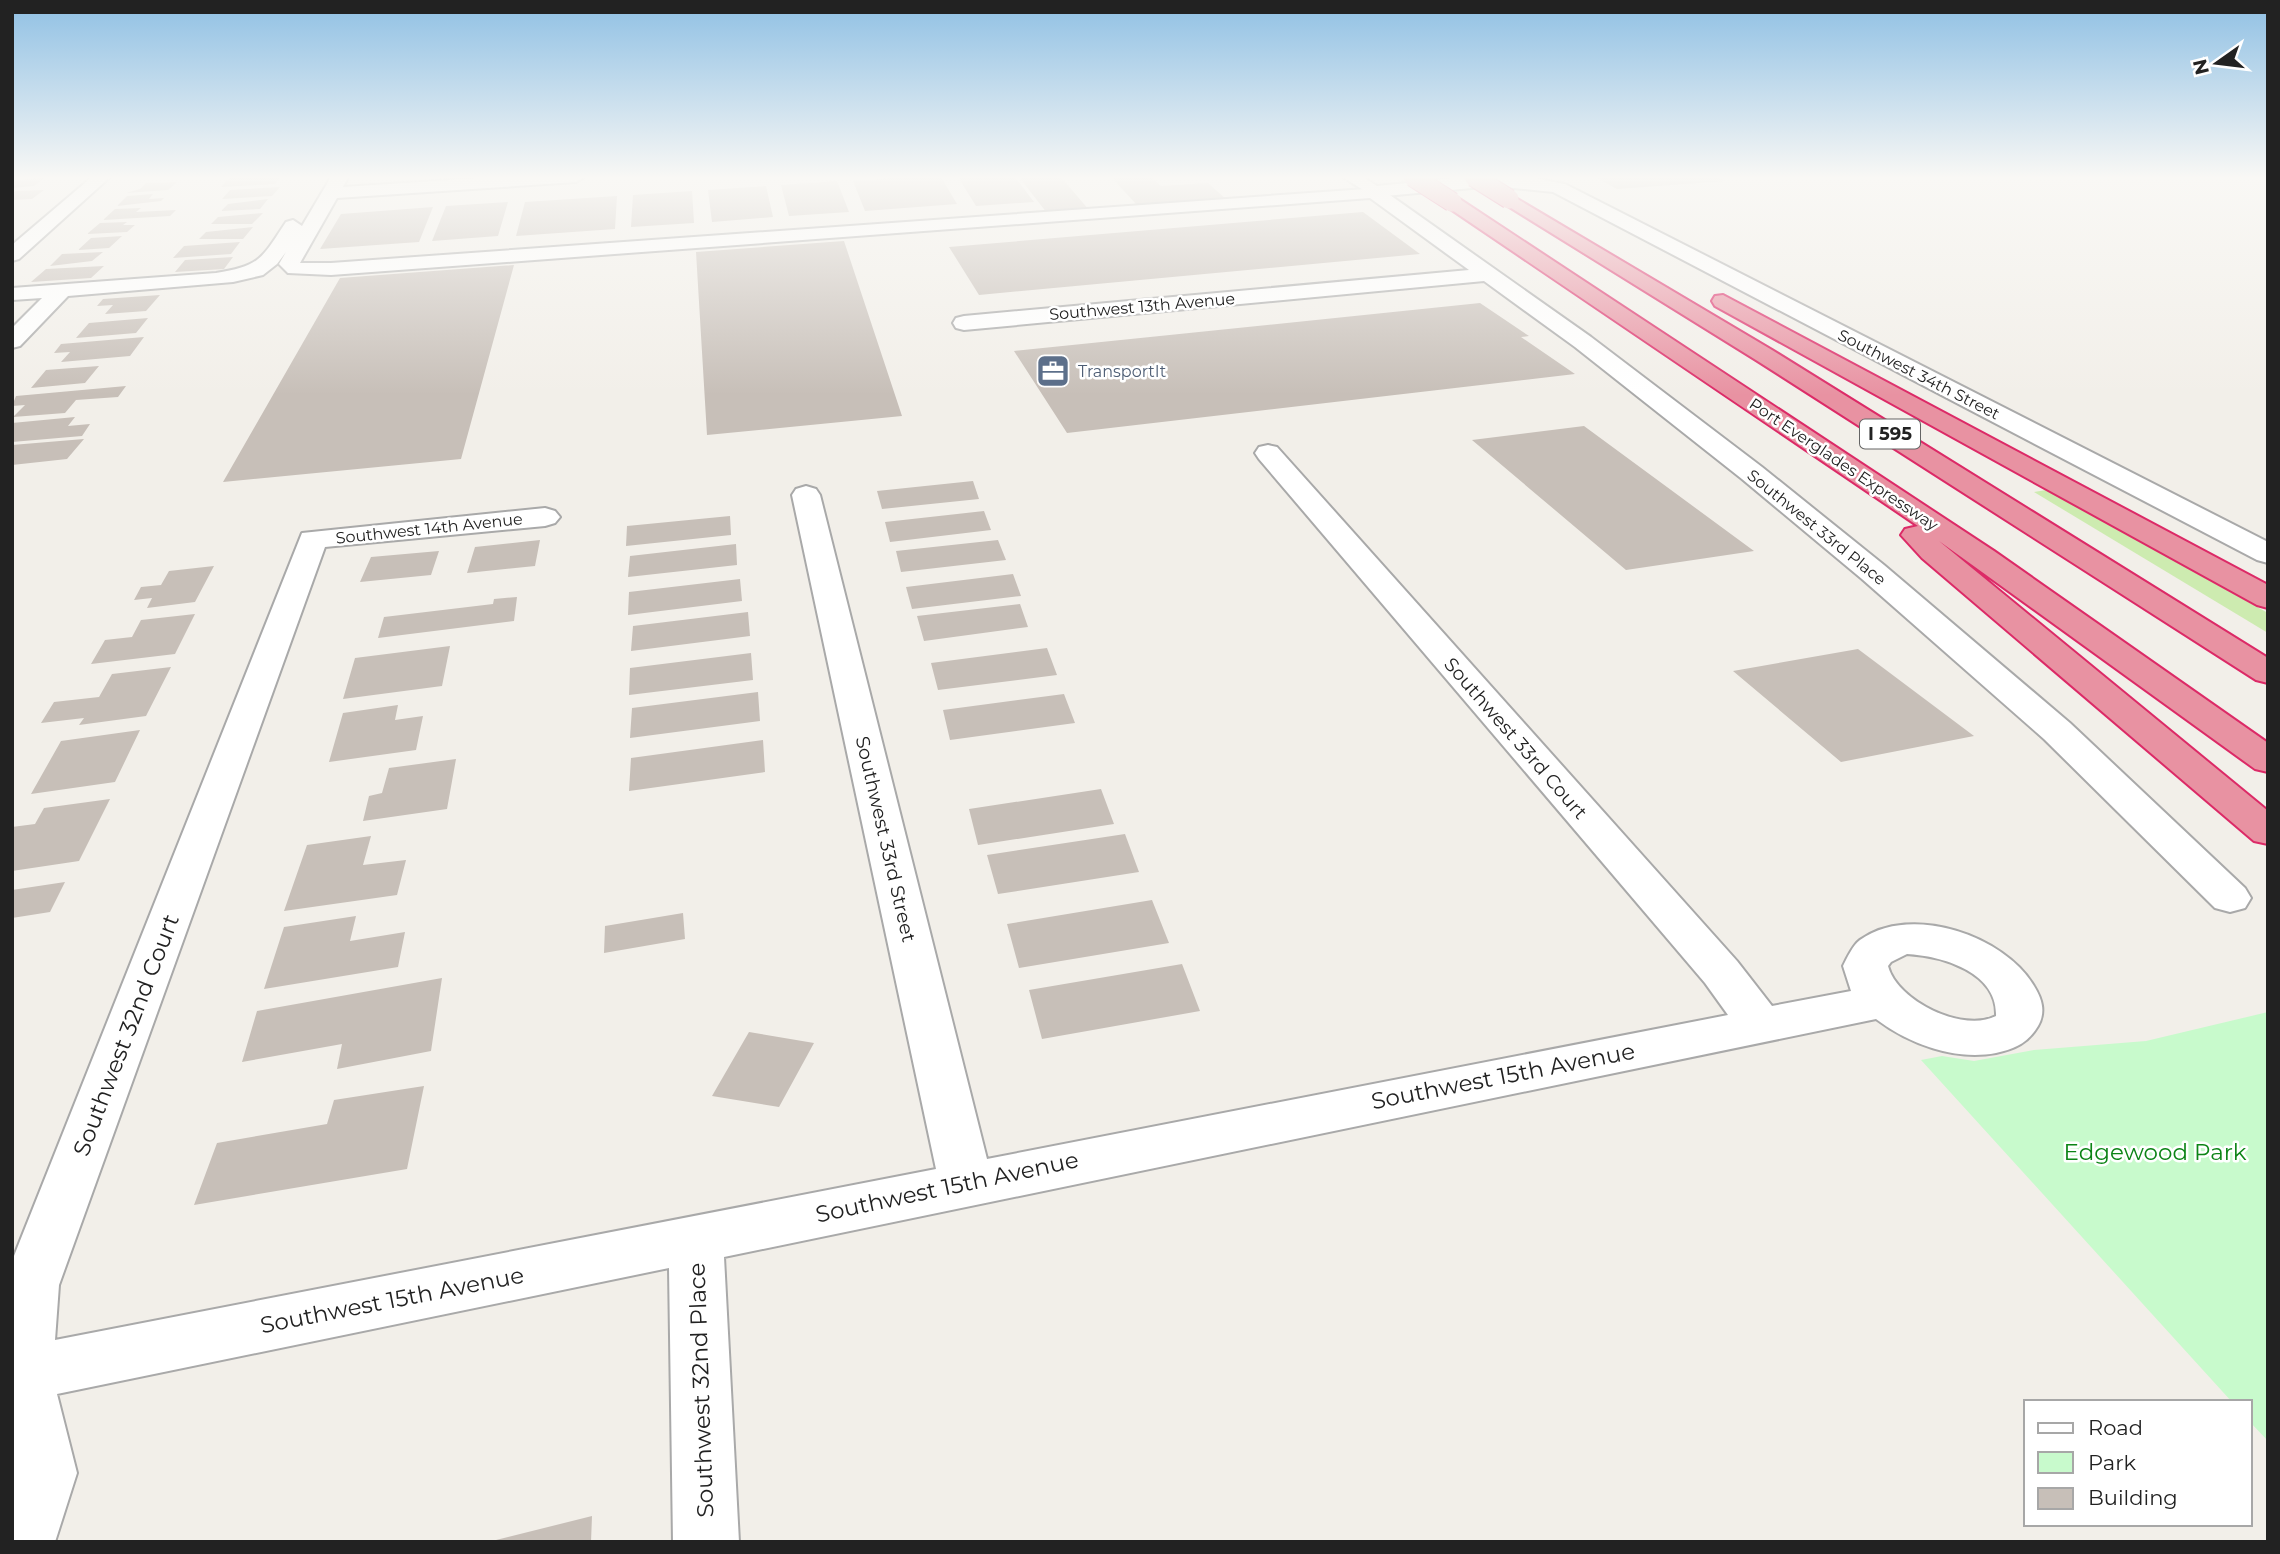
<svg xmlns="http://www.w3.org/2000/svg" width="2280" height="1554" font-family="Montserrat,sans-serif">
<style>
.grass{fill:#cdebb0}
.park{fill:#c8facc}
.building{fill:#c7bfb8}
.lines{fill:none;stroke-linecap:round;stroke-linejoin:round}
.minor-casing{stroke:#a9a9a9;stroke-width:4}
.tertiary-casing{stroke:#a9a9a9;stroke-width:4}
.motorway-casing{stroke:#dc2a67;stroke-width:4}
.minor{fill:#fff;fill-rule:evenodd}
.tertiary{fill:#fff;fill-rule:evenodd}
.motorway{fill:#e892a2;fill-rule:evenodd}
.motorway-bridge-casing{stroke:#dc2a67;stroke-width:21;stroke-linecap:butt}
.motorway-bridge{stroke:#e892a2;stroke-width:19}
.labels{text-anchor:middle;stroke-width:5;stroke-linejoin:round;paint-order:stroke}
.far-street-label{font-size:16px;fill:#222;stroke:#fff}
.far-service-label{font-size:16px;fill:#4e5e75;stroke:#fff;text-anchor:start}
.shield{fill:#fff;stroke:#646464;stroke-width:2}
.shield-label{font-size:18px;font-weight:bold;fill:#222}
.street-label{font-size:19px;fill:#222;stroke:#fff}
.near-street-label{font-size:23px;fill:#222;stroke:#fff}
.near-park-label{font-size:23px;fill:#0c8416;stroke:#fff}
</style>
<rect width="100%" height="100%" fill="#f2efe9"/>
<path class="grass" d="M2046 490 2268 613V633L2034 492Z"/>
<path class="park" d="M2268 1012V1441L2250 1422V1402H2232L1921 1060 1942 1056 1974 1061 2034 1050 2146 1041Z"/>
<path class="building" d="M280 177 275 184 221 187 229 178Z
M905 177H941L957 204 865 211 853 181Z
M958 177H1015L1034 202 976 206Z
M1019 177H1061L1089 210 1047 213Z
M1111 177H1151L1161 186 1208 183 1226 199 1137 205Z
M1595 177H1718L1726 181 1617 189Z
M45 178 34 186 12 188V180Z
M837 181 849 212 789 216 781 185Z
M177 182 168 190 126 193 140 189 146 183Z
M766 186 773 217 712 222 708 190Z
M280 187 272 196 222 199 230 190Z
M44 190 32 199 12 200V193L16 191Z
M692 191 694 223 631 227 633 195Z
M153 194 149 199 164 198 161 201 117 206 127 196Z
M617 196 615 229 516 236 525 202Z
M268 199 260 209 221 211 228 204Z
M508 202 498 236 432 241 446 206Z
M433 207 419 242 320 249 341 214Z
M141 208 136 212 176 210 170 216 103 220 115 209Z
M1363 212 1420 254 979 295 949 247Z
M263 213 252 224H211L218 217Z
M127 222 123 225H135L127 232 87 234 100 223Z
M253 227 243 239H199L206 232Z
M122 236 109 248 78 250 91 238Z
M844 241 902 416 707 435 696 252Z
M240 242 231 254 173 258 184 246Z
M103 252 92 261 50 266 62 254Z
M233 257 224 269 175 272 185 260Z
M514 265 461 459 223 482 340 278Z
M104 266 91 278 31 282 46 269Z
M160 295 146 311 105 314 113 305 97 306 103 299Z
M1480 303 1529 336 1521 337 1575 374 1067 433 1014 351Z
M148 318 136 333 76 338 89 323Z
M144 337 130 356 61 362 70 352 54 353 61 344Z
M99 366 85 383 31 388 46 370Z
M126 386 118 397 76 400 65 413 13 417 25 405 12 406 16 396Z
M75 417 68 426 90 424 82 436 12 442V423Z
M1584 426 1754 551 1626 570 1472 440Z
M84 439 67 459 12 465V445Z
M973 481 979 499 882 509 877 491Z
M984 511 991 530 890 542 885 522Z
M730 516 731 535 626 546 627 526Z
M540 540 535 566 467 573 475 547Z
M998 540 1006 560 901 572 896 551Z
M736 544 737 565 628 577 630 556Z
M439 551 431 575 360 582 371 557Z
M214 566 195 602 147 608 152 598 134 600 141 587 161 585 169 571Z
M1013 574 1021 596 912 609 906 587Z
M740 579 742 601 628 615 629 592Z
M517 597 514 621 378 638 384 617 493 604 494 599Z
M1020 604 1028 627 924 641 917 616Z
M748 612 750 636 631 651 633 626Z
M195 614 175 654 91 664 105 640 132 637 141 620Z
M450 646 442 686 343 699 355 658Z
M1047 648 1057 675 938 690 931 663Z
M1858 649 1974 736 1841 762 1733 671Z
M751 653 753 680 629 695 630 668Z
M171 667 146 716 79 725 84 718 41 723 54 702 99 697 112 674Z
M758 692 760 721 630 738 632 708Z
M1064 694 1075 723 950 740 943 710Z
M398 705 395 720 423 716 416 750 329 762 343 713Z
M140 730 115 782 31 794 61 741Z
M763 740 765 772 629 791 631 758Z
M456 759 447 809 363 821 369 796 382 793 389 768Z
M1101 789 1114 824 978 845 969 809Z
M110 799 79 861 12 871V827L35 824 44 808Z
M1125 834 1139 872 998 894 987 855Z
M371 836 363 865 406 860 397 895 284 911 307 845Z
M65 882 50 912 12 918V890Z
M1152 900 1169 943 1019 968 1007 924Z
M683 913 685 939 604 953 605 926Z
M356 916 350 941 405 932 398 967 264 989 284 927Z
M1182 964 1200 1011 1042 1039 1029 990Z
M442 978 431 1051 337 1069 342 1044 242 1062 257 1011Z
M749 1032 814 1043 779 1107 712 1096Z
M424 1086 407 1169 194 1205 217 1143 327 1124 334 1100Z
M592 1516 591 1542H492V1541Z"/>
<g class="lines">
<defs>
<path id="minor" d="M92 177H110L19 259 12 261V245Z
M331 177H348L343 187 495 177H584L576 182 337 198 300 263H331L1380 188 1591 337 1762 467 1884 565 2070 723 2245 888 2251 898 2245 908 2230 912 2215 908 2044 739 1862 579 1742 479 1575 347 1484 281 964 330 956 328 953 323 956 318 964 316 1469 270 1370 198 331 275 288 273 279 264 286 252 277 264 263 275 233 282 68 296 20 346 12 348V328L42 298 12 300V288L216 273C261 266 262 258 286 222L293 220 302 226Z
M1268 445 1277 447 1737 961 1772 1006 1851 991 1843 966C1847 958 1853 945 1860 940 1911 903 2005 936 2034 986 2042 999 2046 1012 2038 1026 2028 1043 2015 1049 1996 1053 1955 1061 1909 1044 1876 1019L724 1257 739 1542H673L669 1268 57 1394 77 1473 55 1542H12V1261L302 533 545 508 555 511 560 517 555 523 545 526 325 547 59 1285 55 1340 936 1169 792 495 796 489 806 486 816 489 820 495 987 1159 1728 1015 1705 983 1259 459 1255 453 1259 447ZM1907 954C1942 956 1998 972 1996 1016 1963 1033 1897 1001 1888 966L1891 962Z"/>
<path id="tertiary" d="M1343 177H1363L1377 186 1466 177H1528L1565 184 2268 542V563L2257 560 1553 192 1494 186 1374 197Z"/>
<path id="motorway" d="M1509 194 1772 350 2268 658V683L2256 680 1756 360 1503 203 1500 199Z
M1452 197 1458 198 1994 551 2268 743V772L2255 769 1939 541 2268 811V844L2254 841 1922 558 1901 535 1905 529 1918 526 1446 206 1443 202 1446 198Z
M1723 295 2268 585V608L2257 605 1715 306 1712 301 1715 296Z"/>
</defs>
<use href="#minor" class="minor-casing"/>
<use href="#tertiary" class="tertiary-casing"/>
<use href="#motorway" class="motorway-casing"/>
<use href="#minor" class="minor"/>
<use href="#tertiary" class="tertiary"/>
<use href="#motorway" class="motorway"/>
<defs>
<path id="motorway-bridge" d="M1413 177 1452 202
M1474 177 1509 199"/>
</defs>
<use href="#motorway-bridge" class="motorway-bridge-casing"/>
<use href="#motorway-bridge" class="motorway-bridge"/>
</g>
<linearGradient id="sky" x2="0" y2="1"><stop stop-color="#8fc0e4"/><stop offset="0.45" stop-color="#f9f8f5"/><stop offset="1" stop-color="#f9f8f5" stop-opacity="0"/></linearGradient>
<rect width="2280" height="395" fill="url(#sky)"/>
<defs>
<symbol id="office-square" viewBox="-11 -11 22 22"><rect x="-9" y="-9" width="18" height="18" rx="4" fill="#5c6f8a" stroke="#fff"/><path d="M-6-3h4V-5.5h4V-3h4V5H-6ZM-1-4.5V-3h2v-1.5ZM-6 0V1H6V0Z" fill="#fff"/></symbol>
</defs>
<g fill-rule="evenodd">
<use href="#office-square" x="1034" y="352" width="38" height="38"/>
</g>
<g class="labels">
<g class="far-street-label">
<text transform="translate(1142 306) rotate(-5)" y="6">Southwest 13th Avenue</text>
<text transform="translate(1919 374) rotate(27)" y="6">Southwest 34th Street</text>
<text transform="translate(1844 464) rotate(34)" y="6">Port Everglades Expressway</text>
<text transform="translate(1817 527) rotate(39)" y="6">Southwest 33rd Place</text>
<text transform="translate(429 528) rotate(-6)" y="6">Southwest 14th Avenue</text>
</g>
<g class="far-service-label">
<text x="1078" y="377">TransportIt</text>
</g>
<rect class="shield" x="1860" y="419.5" width="60" height="29" rx="5"/>
<g class="shield-label">
<text x="1890" y="440">I 595</text>
</g>
<g class="street-label">
<text transform="translate(1516 738) rotate(49)" y="7">Southwest 33rd Court</text>
<text transform="translate(886 839) rotate(77)" y="7">Southwest 33rd Street</text>
</g>
<g class="near-street-label">
<text transform="translate(126 1035) rotate(-69)" y="8">Southwest 32nd Court</text>
<text transform="translate(1503 1076) rotate(-11)" y="8">Southwest 15th Avenue</text>
<text transform="translate(947 1187) rotate(-12)" y="8">Southwest 15th Avenue</text>
<text transform="translate(392 1300) rotate(-11)" y="8">Southwest 15th Avenue</text>
<text transform="translate(701 1390) rotate(-92)" y="8">Southwest 32nd Place</text>
</g>
<g class="near-park-label">
<text x="2155" y="1160">Edgewood Park</text>
</g>
</g>
<rect width="2280" height="1554" fill="none" stroke="#222222" stroke-width="28"/>
<rect x="2024" y="1400" width="228" height="126" fill="#ffffff" stroke="#a7a7a7" stroke-width="2"/>
<rect x="2038" y="1423" width="35" height="10" fill="#ffffff" stroke="#a7a7a7" stroke-width="2"/>
<text x="2088" y="1435" font-size="21" fill="#222222">Road</text>
<rect x="2038" y="1452" width="35" height="21" fill="#c8facc" stroke="#a7a7a7" stroke-width="2"/>
<text x="2088" y="1470" font-size="21" fill="#222222">Park</text>
<rect x="2038" y="1488" width="35" height="21" fill="#c7bfb8" stroke="#a7a7a7" stroke-width="2"/>
<text x="2088" y="1505" font-size="21" fill="#222222">Building</text>
<g transform="translate(2217 63) rotate(256)" stroke="#ffffff" stroke-width="5" paint-order="stroke">
<path d="M0-5L12 26L0 18L-12 26Z" fill="#222222"/>
<text y="-10" font-size="19" font-weight="bold" text-anchor="middle" fill="#222222">N</text>
</g>
</svg>
